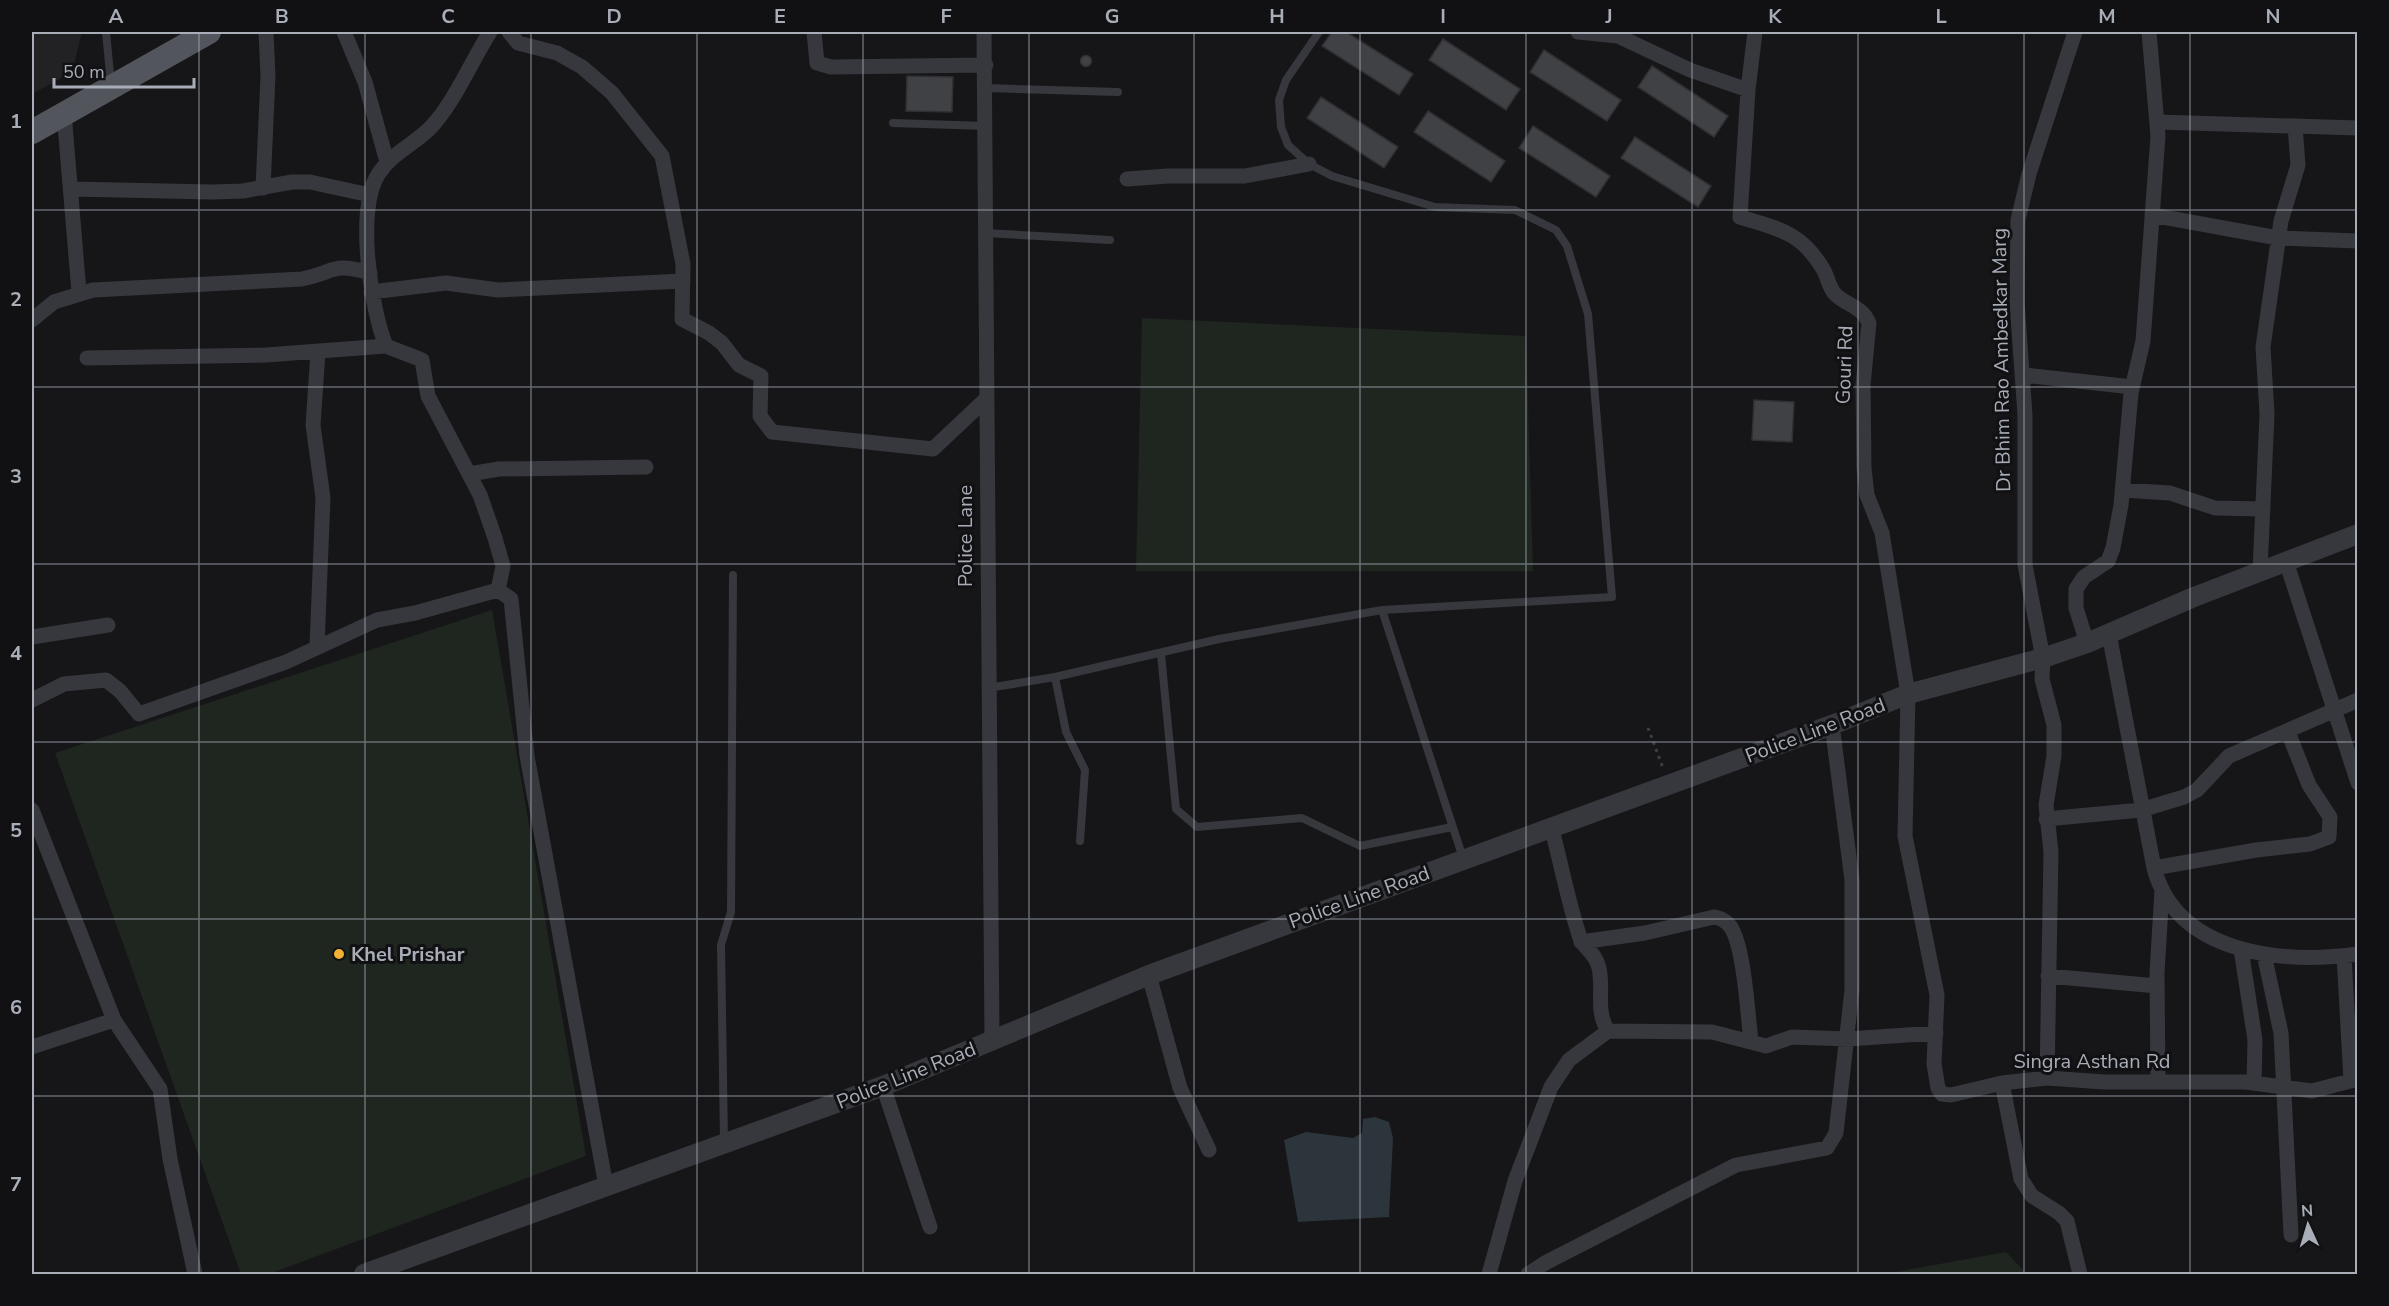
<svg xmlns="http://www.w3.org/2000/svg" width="2389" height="1306" font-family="'Nunito Sans',sans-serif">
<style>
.built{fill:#222225}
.green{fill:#1e261f}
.water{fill:#2c353c}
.building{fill:#404145;stroke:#303034;stroke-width:1.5}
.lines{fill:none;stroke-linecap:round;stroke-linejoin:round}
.path{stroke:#3d3f44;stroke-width:3;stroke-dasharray:3 4.5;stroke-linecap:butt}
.service{stroke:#37383d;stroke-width:8}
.minor{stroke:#37383d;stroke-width:15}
.tertiary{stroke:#37383d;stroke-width:20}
.primary{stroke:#53555c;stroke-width:24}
.grid{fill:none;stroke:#a8adb8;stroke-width:1.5;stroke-opacity:0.55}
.poi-dot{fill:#f2b134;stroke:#111113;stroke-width:2}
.labels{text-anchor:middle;stroke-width:6;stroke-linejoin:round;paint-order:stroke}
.street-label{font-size:20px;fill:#a8adb8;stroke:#111113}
.poi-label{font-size:20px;font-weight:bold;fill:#a8adb8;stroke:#111113;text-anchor:start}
.neatline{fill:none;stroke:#a8adb8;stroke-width:2}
.grid-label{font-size:20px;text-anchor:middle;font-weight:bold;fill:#a8adb8}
</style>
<rect width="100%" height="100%" fill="#161618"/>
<path class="built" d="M32 32H82L72 72 32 94Z"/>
<path class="green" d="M1142 318 1526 336 1533 571H1136Z
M492 610 586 1156 269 1274H241L55 753Z
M2006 1252 2027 1274H1884Z"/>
<path class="water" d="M1375 1117 1389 1122 1393 1138 1389 1217 1298 1222 1284 1140 1306 1132 1353 1138 1362 1133 1363 1119Z"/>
<path class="building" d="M1332 32H1346L1413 74 1399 95 1322 46Z
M1443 39 1520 89 1506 110 1429 60Z
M1544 50 1621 100 1607 121 1530 72Z
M1080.5 61a5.5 5.5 0 1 1 11 0a5.5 5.5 0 1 1-11 0Z
M1652 66 1728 116 1714 137 1638 87Z
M907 76 953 77 952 112 906 111Z
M1321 97 1398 147 1384 168 1307 118Z
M1428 111 1505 161 1491 182 1414 132Z
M1533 126 1610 176 1596 197 1519 148Z
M1635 137 1711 186 1698 207 1621 158Z
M1754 400 1794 402 1792 442 1752 440Z"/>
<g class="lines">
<path class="path" d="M1648 728 1663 768"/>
<path class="service" d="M106 32 111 84
M986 88 1118 92
M893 123 986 126
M985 233 1110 240
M1382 610 1463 858
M1161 654 1176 809 1197 827 1302 818 1360 846 1452 827
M1055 677 1066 732 1085 770 1080 841
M988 688 1055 677 1219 639 1382 610 1612 597 1588 314 1567 246 1556 230 1515 210 1435 207 1332 176 1309 164 1288 145 1281 127 1279 100 1286 80 1319 32
M724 1142 721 945 731 912 733 575"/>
<path class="minor" d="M344 32 365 82 387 162
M490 32C471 62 457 97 433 125 417 143 393 152 379 173 355 208 371 309 386 346L422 360 428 396 480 495 495 538 503 566 498 590 511 599 527 756 606 1186
M509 32 518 43 557 53 582 67 612 93 662 156 683 264 682 319 709 333 722 343 739 365 761 376 760 416 772 432 933 449 985 400
M814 32 817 63 831 67 986 65
M984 32 992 1040
M1578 32 1618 36 1690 70 1748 90
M1755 32 1748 90 1740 217C1779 229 1801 232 1823 269 1828 277 1828 286 1835 294 1847 306 1862 306 1869 323L1863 385 1864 468 1867 495 1882 533 1908 694 1905 836 1937 995 1934 1064 1938 1088 1942 1094 1951 1095 2002 1083 2047 1078 2104 1082H2246L2312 1091 2358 1079
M64 113 79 292
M2158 122 2358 128
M1127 179 1168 176H1245L1309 164
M263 188 268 76 266 32
M71 189 212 192 243 191 292 182H310L370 195
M2152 215 2278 238 2358 241
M371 292 446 283 498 290 683 281
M32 320 54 302 93 290 302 279C336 272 331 262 370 273
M87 358 266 355 386 346
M2024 375 2132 387
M469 474 499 469 646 467
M2122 490 2170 493 2215 508 2263 509
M2286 561 2358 783
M2260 571 2267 414 2263 347 2281 221 2298 165 2295 126
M2109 634 2154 868C2177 955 2283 964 2358 954
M32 637 108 625
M2087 643 2076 608V589L2084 577 2108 561 2113 548 2121 505 2131 393 2143 341 2158 136 2149 32
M317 646 323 498 313 425 318 352
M32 700 64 684 106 680 120 691 139 714 286 662 377 620 415 613 498 590
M32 810 114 1020 160 1089 170 1159 195 1274
M2046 819 2141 810 2184 797 2197 790 2229 756 2358 700
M1551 826C1561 863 1568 902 1580 938 1583 948 1595 951 1599 968 1604 991 1595 1010 1608 1031L1712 1032 1766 1046 1792 1037 1848 1039 1936 1033
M2154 868 2256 850 2310 844 2329 837 2330 817 2309 785 2288 732
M1581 942 1645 933 1714 917C1721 918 1726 921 1730 926 1744 944 1748 1017 1751 1042
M2241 949 2255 1040 2254 1083
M2264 954 2281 1033 2291 1235
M2344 956 2351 1080
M1149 975 1180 1088 1209 1150
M2048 976 2157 986
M32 1047 114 1020
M2047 1078 2051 852 2046 805 2054 756V725L2042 679 2043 658 2025 565V415L2017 302 2018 220 2029 174 2075 32
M2158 1081 2157 973 2162 890
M2002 1083 2021 1179 2032 1196 2059 1213 2067 1221 2080 1274
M883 1086 930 1227
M1489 1274 1515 1181 1551 1087 1569 1060 1608 1031
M1528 1274 1545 1263 1736 1165 1827 1148 1836 1133 1852 990V880L1832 725"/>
<path class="tertiary" d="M364 1274 883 1086 1149 975 1832 725 1908 694 2043 658 2087 643 2194 597 2358 534"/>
<path class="primary" d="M32 132 209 32"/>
</g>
<path class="grid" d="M199 32V1274M365 32V1274M531 32V1274M697 32V1274M863 32V1274M1029 32V1274M1194 32V1274M1360 32V1274M1526 32V1274M1692 32V1274M1858 32V1274M2024 32V1274M2190 32V1274M32 210H2358M32 387H2358M32 564H2358M32 742H2358M32 919H2358M32 1096H2358"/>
<circle class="poi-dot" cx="339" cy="954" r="6"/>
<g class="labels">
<g class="street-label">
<text transform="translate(2001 360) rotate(-91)" y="7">Dr Bhim Rao Ambedkar Marg</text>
<text transform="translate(1844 365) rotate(-88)" y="7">Gouri Rd</text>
<text transform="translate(965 536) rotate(-90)" y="7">Police Lane</text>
<text transform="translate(1815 730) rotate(-21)" y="7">Police Line Road</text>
<text transform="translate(1359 897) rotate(-20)" y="7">Police Line Road</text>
<text x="2092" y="1068">Singra Asthan Rd</text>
<text transform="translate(906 1075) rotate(-22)" y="7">Police Line Road</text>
</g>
<g class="poi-label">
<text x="351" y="961">Khel Prishar</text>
</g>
</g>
<rect width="2389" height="1306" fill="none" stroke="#111113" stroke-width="66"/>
<g transform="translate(2308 1225) rotate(356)" stroke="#111113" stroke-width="4.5" paint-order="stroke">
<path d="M0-4.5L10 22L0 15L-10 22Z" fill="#a8adb8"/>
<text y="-9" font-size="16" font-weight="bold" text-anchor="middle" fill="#a8adb8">N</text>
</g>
<path d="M54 78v9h140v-9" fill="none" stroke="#a8adb8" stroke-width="3"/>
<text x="63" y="78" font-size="18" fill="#a8adb8" stroke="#111113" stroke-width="4.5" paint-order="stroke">50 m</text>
<rect x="33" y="33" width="2323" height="1240" class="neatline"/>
<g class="grid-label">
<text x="116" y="23">A</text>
<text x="282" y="23">B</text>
<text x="448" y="23">C</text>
<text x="614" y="23">D</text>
<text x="780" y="23">E</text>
<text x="946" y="23">F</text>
<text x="1112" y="23">G</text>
<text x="1277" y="23">H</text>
<text x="1443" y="23">I</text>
<text x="1609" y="23">J</text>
<text x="1775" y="23">K</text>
<text x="1941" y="23">L</text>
<text x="2107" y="23">M</text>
<text x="2273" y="23">N</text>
<text x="16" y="128">1</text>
<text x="16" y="306">2</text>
<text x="16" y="483">3</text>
<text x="16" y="660">4</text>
<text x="16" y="837">5</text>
<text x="16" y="1014">6</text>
<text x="16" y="1191">7</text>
</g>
</svg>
